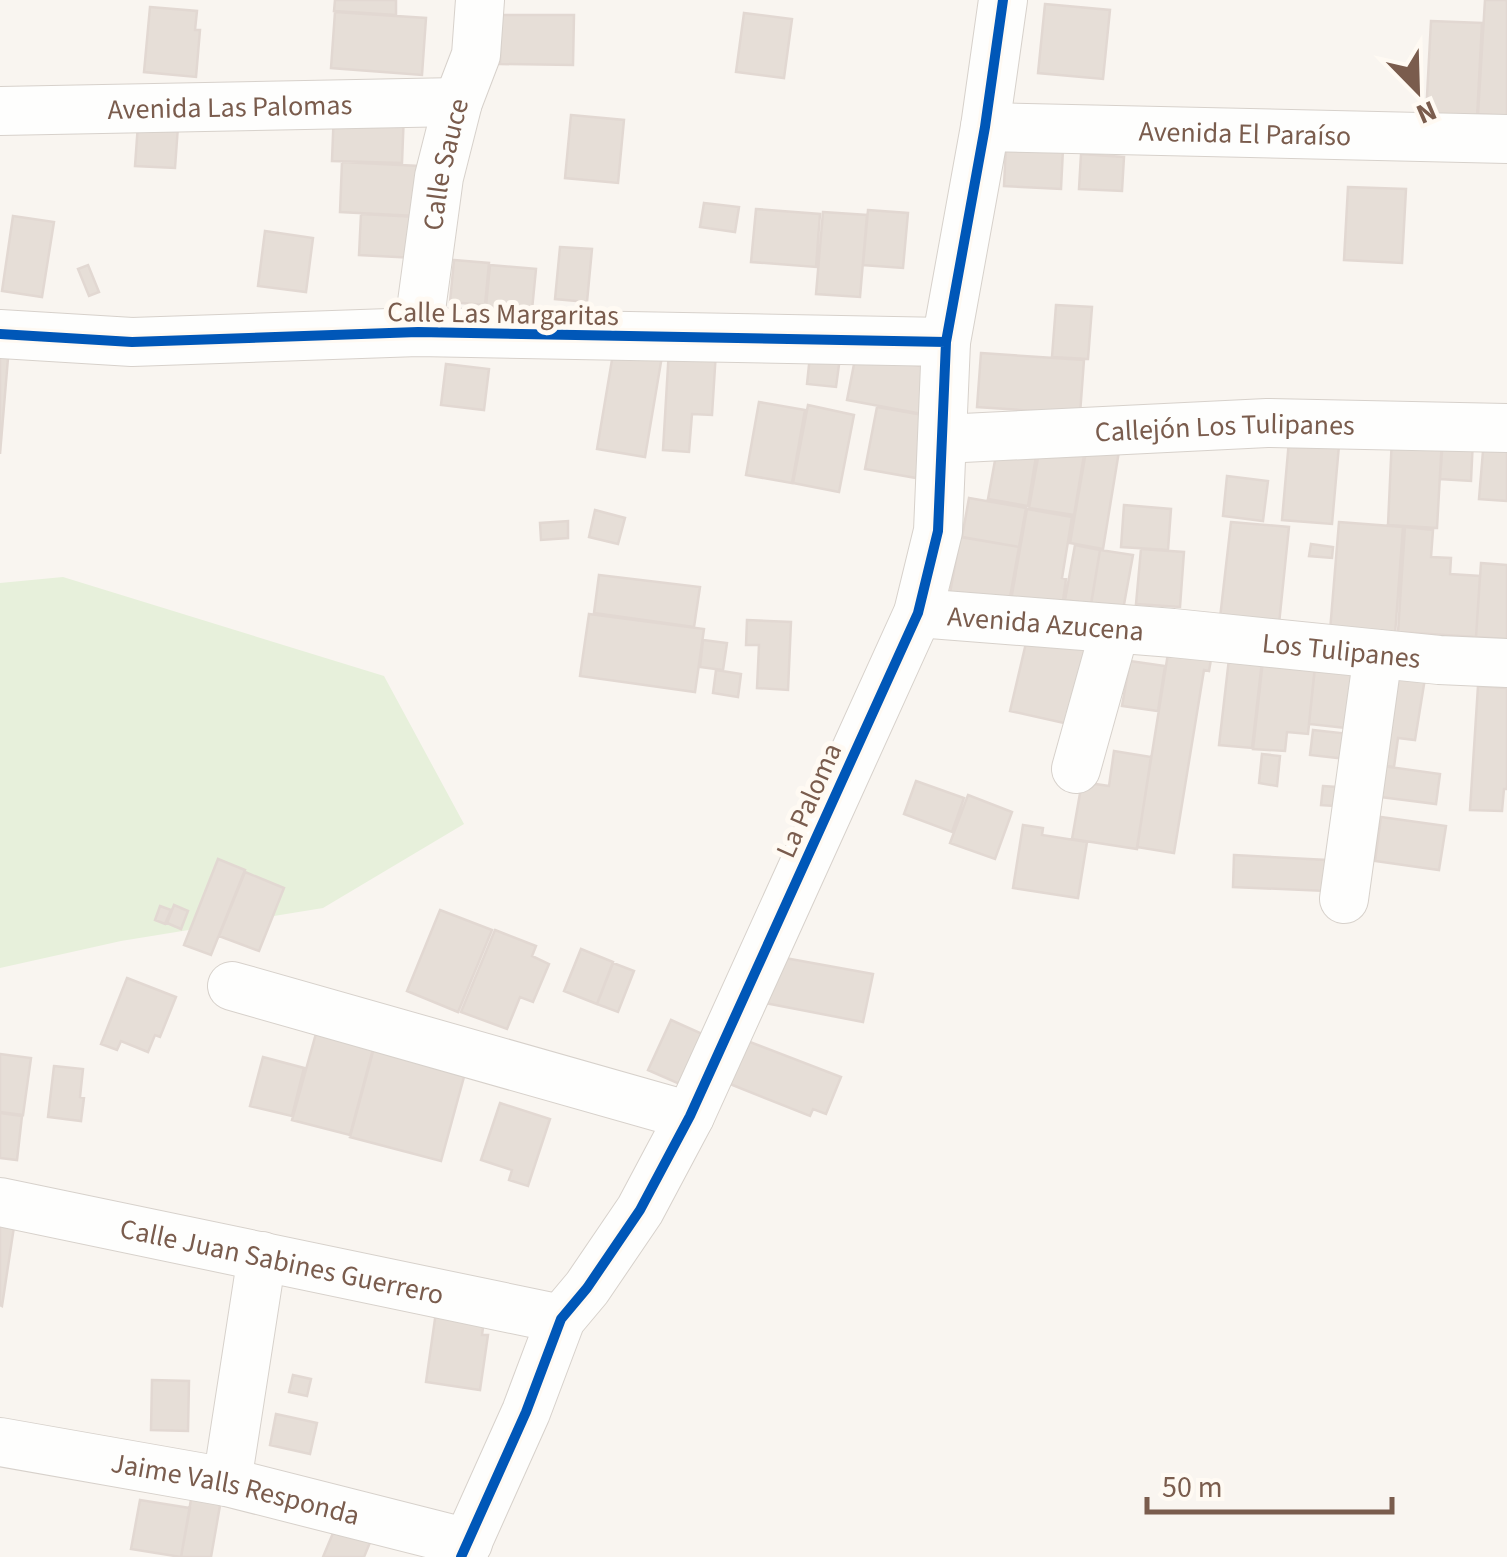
<svg xmlns="http://www.w3.org/2000/svg" width="1507" height="1557" font-family="'Source Sans 3',sans-serif">
<style>
.green{fill:#e7f0db}
.building{fill:#e6ded7;stroke:#e2d8d2;stroke-width:2.5}
.lines{fill:none;stroke-linecap:round;stroke-linejoin:round}
.minor-casing{stroke:#d7d1cb;stroke-width:50}
.minor{stroke:#fefefd;stroke-width:48}
.cycleway-casing{stroke:#fffaf3;stroke-width:16}
.cycleway{stroke:#0057b8;stroke-width:10}
.labels{text-anchor:middle;stroke-width:10;stroke-linejoin:round;paint-order:stroke}
.street-label{font-size:28px;fill:#7a5c4d;stroke:#fffaf3}
</style>
<rect width="100%" height="100%" fill="#f9f5f0"/>
<path class="green" d="M63 577 384 676 464 824 323 908 121 941 0 968V583Z"/>
<path class="building" d="M335 0H396V15L334 11Z
M1485 0H1507V116L1478 114Z
M1045 4 1110 10 1103 79 1038 73Z
M150 7 197 11 195 30H200L196 77 144 72Z
M335 12 426 18 422 75 331 68Z
M744 13 792 19 784 78 736 72Z
M501 15H574L573 65 500 64Z
M1431 21 1482 23 1477 118 1426 115Z
M334 110 404 112 402 163 332 161Z
M571 115 624 120 618 183 565 178Z
M138 124 178 126 175 168 135 166Z
M1006 145 1063 149 1061 189 1004 186Z
M1081 154 1124 157 1122 191 1079 189Z
M342 162 419 166 416 216 340 212Z
M1348 187 1406 189 1402 263 1344 260Z
M704 203 739 207 735 232 700 227Z
M756 209 820 214 816 267 751 262Z
M868 210 908 213 903 268 863 265Z
M823 212 867 215 860 297 816 294Z
M361 214 418 217 415 258 359 255Z
M13 216 54 222 42 297 2 291Z
M265 231 313 238 306 292 258 286Z
M560 247 592 249 587 302 555 299Z
M454 260 489 263 485 305 450 302Z
M88 265 99 292 89 296 78 269Z
M490 265 536 269 532 310 486 306Z
M1056 305 1092 307 1088 359 1052 357Z
M811 346 841 350 836 387 807 384Z
M614 348 662 356 645 457 597 449Z
M669 349 716 351 712 415 692 414 689 452 663 450Z
M981 353 1084 360 1080 414 977 407Z
M856 354 941 370 933 416 847 400Z
M0 357 8 358 0 454Z
M446 364 489 369 484 410 441 405Z
M759 402 805 410 792 483 746 475Z
M808 405 854 415 839 492 793 483Z
M877 407 929 416 916 478 865 469Z
M1290 429 1340 434 1332 524 1282 520Z
M1042 435 1086 443 1074 515 1029 508Z
M1392 437 1442 439 1437 528 1388 525Z
M1443 438 1473 439 1471 481 1440 479Z
M1484 439 1507 441V501L1479 499Z
M1088 440 1120 445 1103 549 1070 543Z
M998 444 1037 450 1028 506 988 499Z
M1227 476 1268 481 1263 521 1223 516Z
M969 498 1026 508 1019 547 962 537Z
M1124 505 1171 509 1168 550 1121 547Z
M1027 509 1072 517 1062 578 1066 579 1062 608 1011 600Z
M595 510 625 518 618 544 589 537Z
M568 521V538L541 540 540 523Z
M1231 522 1289 527 1279 624 1220 618Z
M1339 522 1403 527 1395 635 1330 631Z
M1405 527 1433 530 1431 557 1451 558 1450 574 1480 576 1476 637 1398 632Z
M960 537 1019 547 1009 603 950 593Z
M1311 544 1333 547 1332 558 1309 556Z
M1075 545 1100 550 1091 604 1065 600Z
M1141 549 1184 552 1180 607 1136 604Z
M1100 550 1133 555 1123 610 1091 605Z
M1481 563 1507 565V639L1476 637Z
M599 575 700 587 694 627 594 613Z
M589 614 704 629 695 692 580 676Z
M747 620 791 622 788 690 757 688 759 645H746Z
M1030 626 1093 640 1073 725 1010 711Z
M703 640 727 643 723 670 700 667Z
M1170 641 1213 648 1209 671 1204 670 1174 853 1137 847Z
M1230 650 1263 653 1252 748 1219 745Z
M1264 651 1316 656 1308 734 1287 732 1285 751 1253 749Z
M1316 658 1363 663 1356 729 1309 724Z
M1130 661 1165 666 1158 711 1122 706Z
M1378 665 1426 672 1415 740 1398 738 1394 767 1364 763Z
M716 670 741 674 738 697 713 693Z
M1478 686 1507 688V789H1504L1502 811 1470 810Z
M1313 730 1350 734 1347 759 1310 755Z
M1114 751 1151 757 1137 849 1072 839 1082 782 1109 786Z
M1262 754 1280 756 1277 786 1259 783Z
M1368 764 1440 774 1436 804 1364 795Z
M916 781 964 798 952 832 904 814Z
M1323 786 1336 787 1334 806 1321 805Z
M968 795 1012 812 995 859 950 843Z
M1381 817 1446 826 1439 870 1375 861Z
M1023 825 1043 828 1042 835 1087 842 1078 898 1013 888Z
M1234 855 1327 860 1326 891 1233 887Z
M218 859 245 870 211 955 184 945Z
M245 872 284 888 259 951 219 936Z
M174 905 188 911 181 929 167 923Z
M160 906 171 910 165 924 155 920Z
M440 910 492 930 458 1012 407 991Z
M495 930 536 946 532 956 549 964 533 1002 520 997 507 1029 461 1012Z
M581 949 613 962 597 1004 564 991Z
M774 956 873 974 863 1022 765 1003Z
M613 963 634 971 618 1012 597 1004Z
M127 978 176 997 160 1037 155 1035 148 1052 121 1041 117 1050 101 1044Z
M320 1019 377 1034 350 1135 292 1120Z
M671 1020 718 1041 691 1089 648 1070Z
M377 1037 468 1062 441 1161 350 1137Z
M742 1039 841 1077 826 1114 813 1109 810 1116 725 1082Z
M0 1054 31 1058 23 1115 0 1112Z
M263 1057 304 1068 292 1116 250 1106Z
M54 1066 83 1069 80 1097 84 1098 81 1121 48 1117Z
M500 1103 550 1119 528 1186 509 1180 512 1170 481 1160Z
M0 1113 22 1116 17 1160 0 1158Z
M0 1218 15 1220 2 1306 0 1305Z
M437 1305 485 1312 482 1335H488L480 1390 426 1382Z
M293 1375 311 1379 307 1396 289 1392Z
M152 1380 189 1381 188 1431 151 1430Z
M276 1414 317 1423 310 1454 270 1445Z
M193 1488 222 1494 211 1557H181Z
M140 1500 190 1508 181 1557 131 1549Z
M341 1514 376 1528 364 1557H323Z"/>
<g class="lines">
<defs>
<g id="minor">
<path id="s1" d="M0 111 458 102"/>
<path id="s2" d="M985 127 1507 139"/>
<path id="s3" d="M418 332 439 177 458 102 476 55 480 0"/>
<path d="M0 334 132 342 418 332 946 342"/>
<path id="s4" d="M943 439 1267 423 1507 428"/>
<path id="s5" d="M918 613 1173 633 1439 660 1507 663"/>
<path d="M1076 769 1115 629"/>
<path d="M1344 899 1378 654"/>
<path d="M232 986 690 1116"/>
<path id="s6" d="M0 1202 561 1319"/>
<path id="s7" d="M0 1442 227 1482 468 1543"/>
<path d="M227 1482 262 1256"/>
<path d="M461 1557 526 1412 561 1319 587 1288 640 1210 690 1116 918 613 938 531 946 342 985 127 1003 0"/>
</g>
</defs>
<use href="#minor" class="minor-casing"/>
<use href="#minor" class="minor"/>
<defs>
<path id="cycleway" d="M0 334 132 342 418 332 946 342
M461 1557 526 1412 561 1319 587 1288 640 1210 690 1116 918 613 938 531 946 342 985 127 1003 0"/>
</defs>
<use href="#cycleway" class="cycleway-casing"/>
<use href="#cycleway" class="cycleway"/>
</g>
<g class="labels">
<g class="street-label">
<text dy="10" stroke="none"><textPath href="#s1" startOffset="230">Avenida Las Palomas</textPath></text>
<text dy="10" stroke="none"><textPath href="#s2" startOffset="260">Avenida El Paraíso</textPath></text>
<text dy="10" stroke="none"><textPath href="#s3" startOffset="170">Calle Sauce</textPath></text>
<text transform="translate(503 313) rotate(1)" y="10">Calle Las Margaritas</text>
<text dy="10" stroke="none"><textPath href="#s4" startOffset="282">Callejón Los Tulipanes</textPath></text>
<text dy="10" stroke="none"><textPath href="#s5" startOffset="128">Avenida Azucena</textPath></text>
<text dy="10" stroke="none"><textPath href="#s5" startOffset="425">Los Tulipanes</textPath></text>
<text transform="translate(808 800) rotate(-66)" y="10">La Paloma</text>
<text dy="10" stroke="none"><textPath href="#s6" startOffset="288">Calle Juan Sabines Guerrero</textPath></text>
<text dy="10" stroke="none"><textPath href="#s7" startOffset="240">Jaime Valls Responda</textPath></text>
</g>
</g>
<g transform="translate(1417 90) rotate(157)" stroke="#fffaf3" stroke-width="8" paint-order="stroke">
<path d="M0-8L18 38L0 25L-18 38Z" fill="#7a5c4d"/>
<text y="-15" font-size="28" font-weight="bold" text-anchor="middle" fill="#7a5c4d">N</text>
</g>
<path d="M1147 1497v15h245v-15" fill="none" stroke="#7a5c4d" stroke-width="5"/>
<text x="1162" y="1497" font-size="30" fill="#7a5c4d" stroke="#fffaf3" stroke-width="8" paint-order="stroke">50 m</text>
</svg>
